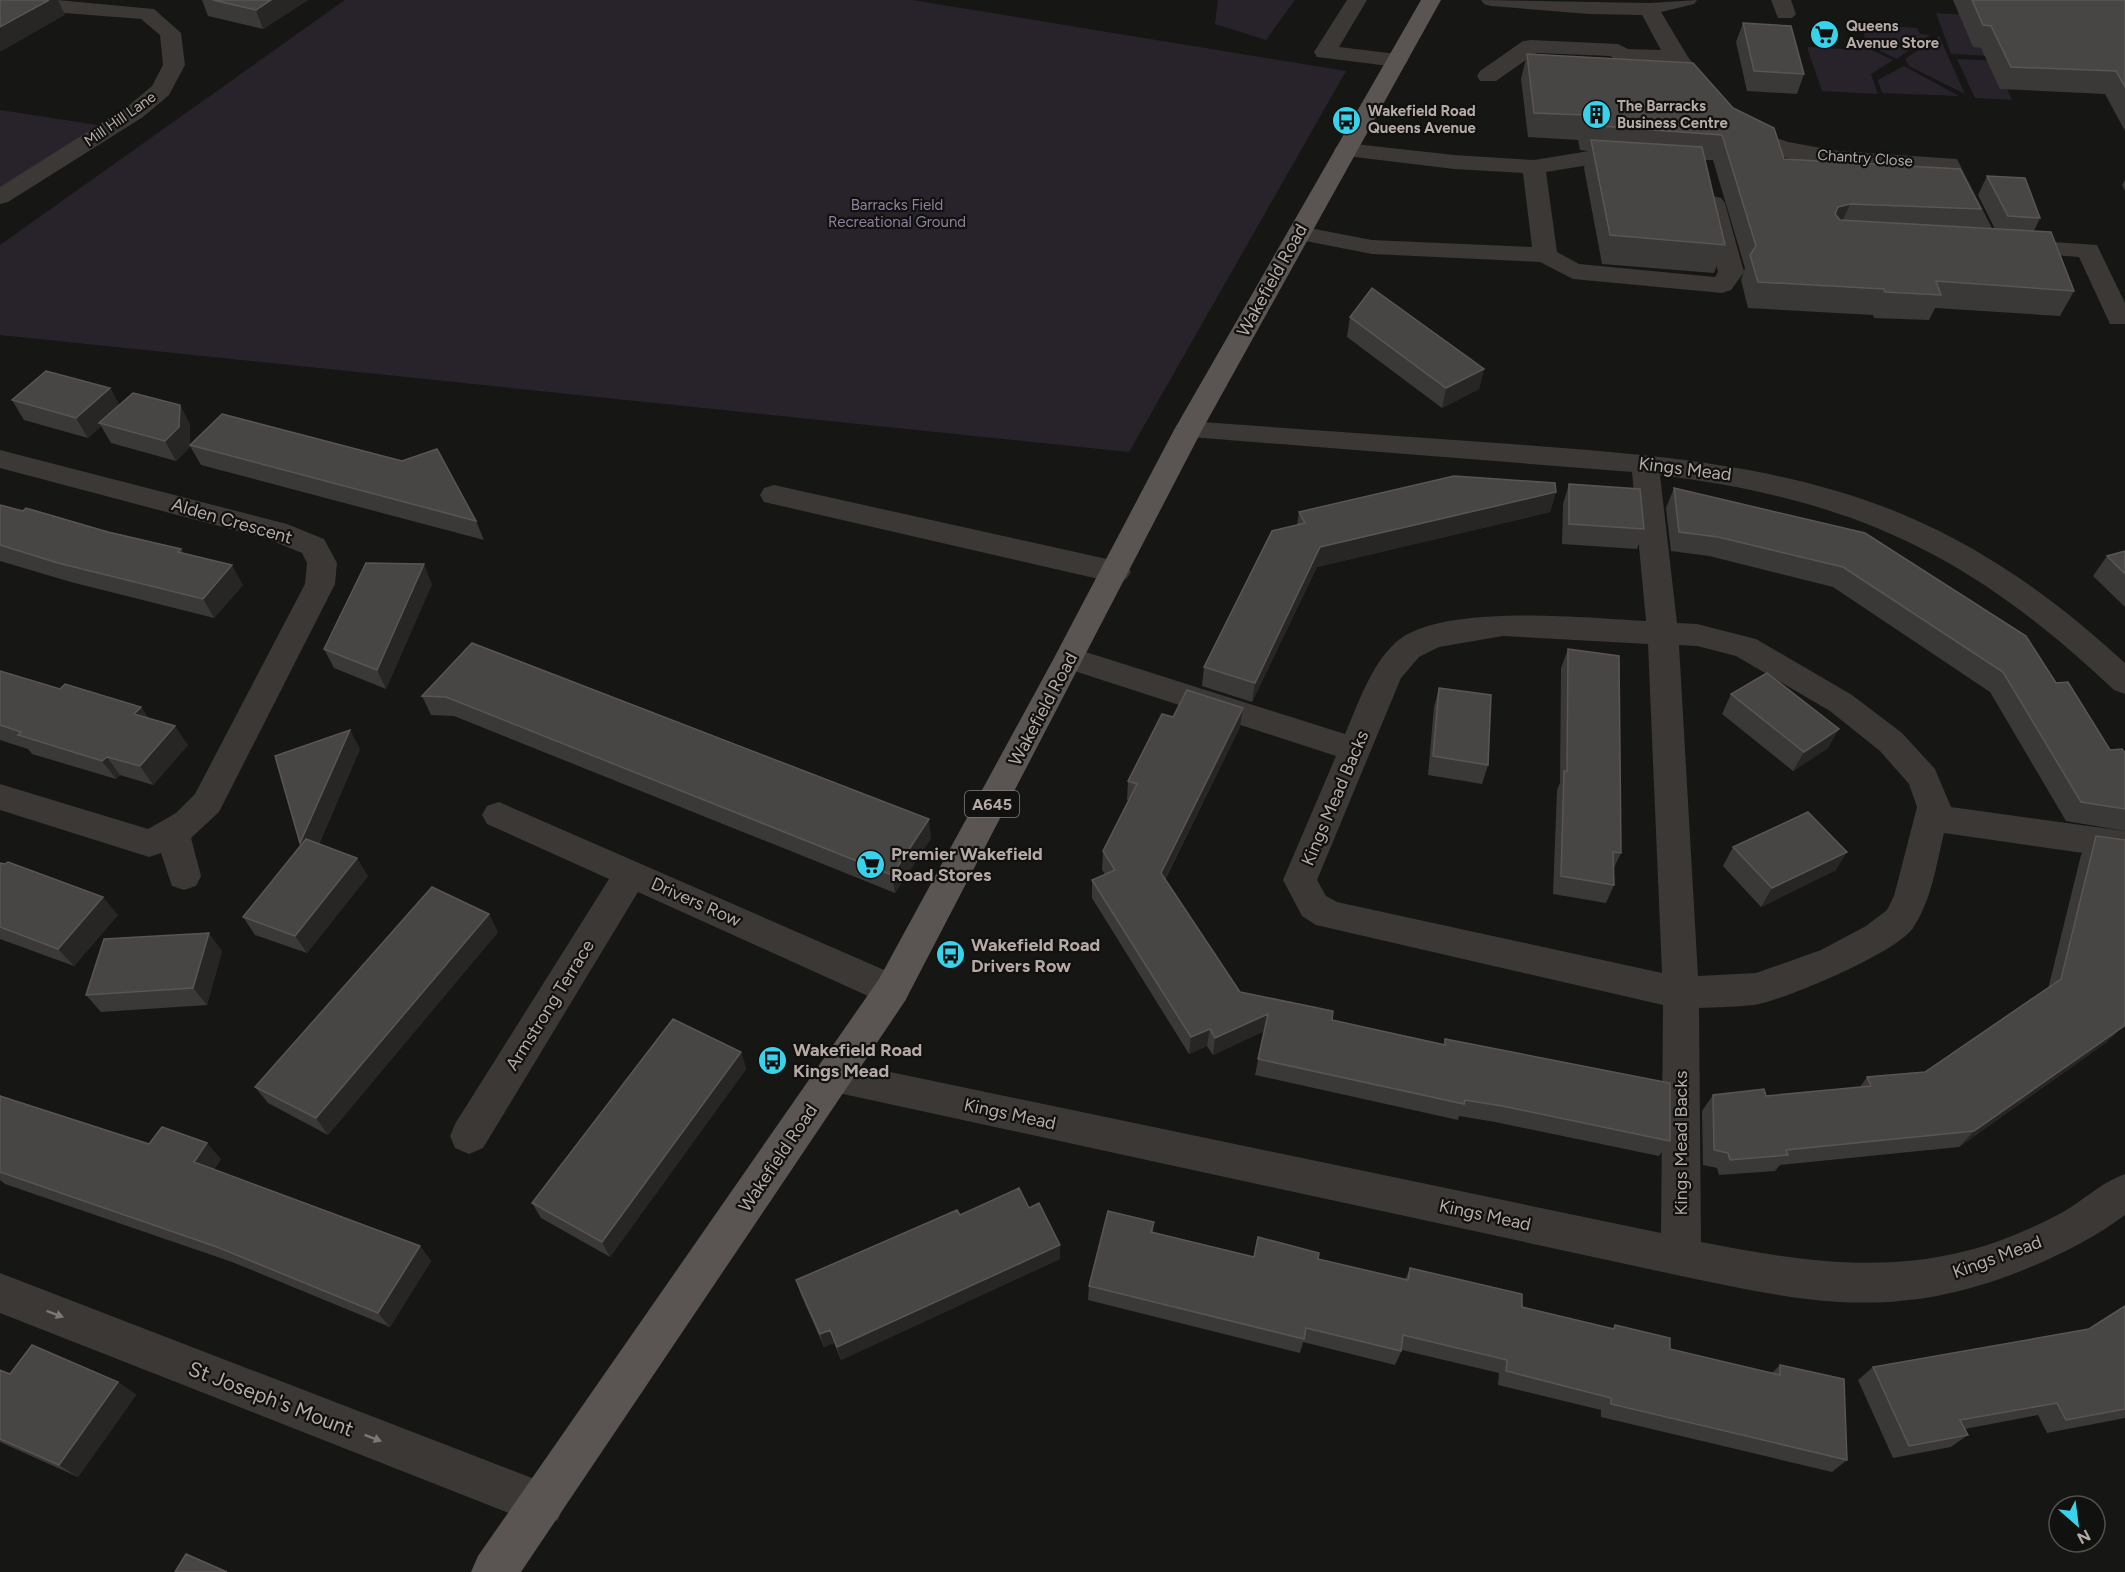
<svg xmlns="http://www.w3.org/2000/svg" width="2125" height="1572" font-family="Figtree,sans-serif">
<style>
.green{fill:#28232b}
.lines{fill:none;stroke-linecap:round;stroke-linejoin:round}
.minor{fill:#3b3836;fill-rule:evenodd}
.major{fill:#5a5452;fill-rule:evenodd}
.wall{fill:#3b3938}
.shaded-wall{fill:#272625}
.building{fill:#484644;stroke:#5a5554;stroke-width:1.5}
.oneway{fill:#7f7774}
.labels{text-anchor:middle;stroke-width:4.5;stroke-linejoin:round;paint-order:stroke}
.far-poi-label{font-size:15px;font-weight:bold;fill:#b6aaa7;stroke:#111110;text-anchor:start}
.far-street-label{font-size:15px;fill:#b6aaa7;stroke:#111110}
.far-park-label{font-size:15px;fill:#917fa1;stroke:#111110}
.shield{fill:#111110;stroke:#847c7a;stroke-width:1.5}
.shield-label{font-size:16px;font-weight:bold;fill:#b6aaa7}
.street-label{font-size:18px;fill:#b6aaa7;stroke:#111110}
.poi-label{font-size:18px;font-weight:bold;fill:#b6aaa7;stroke:#111110;text-anchor:start}
.near-street-label{font-size:21px;fill:#b6aaa7;stroke:#111110}
</style>
<rect width="100%" height="100%" fill="#161615"/>
<path class="green" d="M345 0H912L1346 71 1129 452 0 335V245Z
M1218 0H1295L1266 40 1215 24Z
M1936 13 1984 16 1991 56 1951 54Z
M1860 24 1917 28 1920 34 1930 35 1897 59 1860 41 1866 40Z
M1939 36 1965 94 1909 66 1905 59Z
M1859 44 1893 60 1871 74 1878 94 1822 91 1807 47 1860 50Z
M1957 59 2004 61 2000 89H2007L2012 100 1975 98Z
M1904 66 1959 96 1882 93 1878 80Z
M0 110 111 127 0 189Z"/>
<g class="lines">
<path class="minor" d="M0 0H57L154 9 181 33 185 65 169 95 143 117 8 202 0 204V187L127 107 152 86 163 65 160 35 141 19 0 8Z
M1347 0H1367L1339 47 1405 55 1408 60 1405 65 1397 67 1317 57 1314 52Z
M1481 0 1649 3 1697 0 1694 4 1661 12 1688 57 1711 87 1740 120 1765 134 1788 142 1838 151 1957 159 2000 244 1997 249 1988 251 1979 249 1940 171C1876 167 1779 172 1726 131 1706 116 1685 84 1670 63L1620 62 1610 56 1536 53 1496 81H1480L1477 76 1480 71 1523 41 1531 40 1618 44 1628 49 1661 50 1642 15 1589 14 1491 6 1484 4Z
M1771 0H1791L1796 14 1792 18H1778Z
M1346 143 1454 155 1534 160 1589 151 1638 156 1642 161 1638 166 1630 168 1589 165 1546 172 1557 252 1579 264 1715 277 1718 272 1701 203 1705 198 1713 196 1721 198 1725 203 1744 272 1731 290 1722 293 1573 279 1540 262 1372 254 1290 238 1287 233 1290 228 1299 226 1372 240 1532 247 1523 173 1454 169 1338 155 1334 150 1338 145Z
M2012 239 2097 245 2125 303V324H2110L2079 257 2003 251 2000 246 2003 241Z
M1188 421C1296 429 1404 436 1511 444 1644 454 1779 463 1902 514 1986 549 2059 602 2125 663V694L2114 690C1971 555 1856 500 1660 475L1677 623 1697 624 1756 639 1852 695 1902 733 1935 769 1951 807 2125 831V859L1944 833C1936 866 1932 899 1913 928 1896 953 1785 1000 1754 1005 1736 1007 1717 1007 1699 1008L1701 1242C1815 1264 1917 1279 2026 1230 2042 1223 2057 1216 2071 1207 2089 1195 2105 1181 2125 1174V1215C2093 1239 2058 1256 2021 1271 1895 1321 1809 1303 1681 1276L820 1089 814 1077 820 1065 833 1060 1661 1233 1663 1005 1316 925 1302 916 1283 880 1336 756 1059 666 1054 658 1059 650 1070 647 1345 734C1359 702 1370 667 1395 643 1438 602 1589 618 1646 621L1632 472 1178 436 1174 430 1178 424ZM1503 636 1648 644 1662 973 1337 902 1326 896 1317 880 1401 678 1419 657 1439 647ZM1679 645 1697 646 1736 656 1830 711 1880 751 1909 784 1917 807 1894 896 1887 910 1866 926 1821 950 1756 973 1698 976Z
M0 450 287 524 324 539 337 563 335 584 219 812 191 838 201 876 196 886 184 890 172 886 161 853 149 857 0 810V784L148 829 176 813 195 794 305 584 307 563 302 553 268 539 0 468Z
M774 485 1116 561 1126 565 1131 572 1126 579 1116 583 764 502 760 495 764 488Z
M499 802 905 979 910 990 905 1001 892 1006 879 1001 638 892 483 1148 469 1154 455 1148 450 1136 455 1124 609 879 487 824 482 815 487 806Z
M0 1273 558 1488 564 1504 558 1520 542 1526 0 1313Z"/>
<path class="major" d="M1421 0H1441L1202 430 905 1001 521 1572H471L478 1556 879 979 1054 658 1174 430Z"/>
</g>
<path class="wall" d="M202 0H308L263 29 208 16Z
M1953 0H2125V131L2105 94 2000 89 1981 48 1973 47Z
M1743 23 1804 74 1797 94 1747 91 1736 42Z
M1527 54 1733 108 1784 159 1981 209 1972 227 1995 229 1978 195 1987 176 2040 218 2034 231 2074 291 2060 316 1935 308 1929 320 1874 318 1873 315 1748 308 1741 280 1745 268 1713 160H1705L1725 245 1714 273 1602 264 1584 168 1588 151 1580 150 1578 140 1528 137 1521 79Z
M2125 180V191L2122 185Z
M1350 317 1484 369 1479 389 1442 408 1347 337Z
M110 388 119 405H180L190 425V445L476 521 484 540 201 465 190 446V447L176 461 111 443 101 426 88 438 24 420 12 400Z
M1569 484 1644 529 1637 549 1562 544 1563 504Z
M1674 488 1865 533 2056 683 2110 750 2125 753V831L2066 821 1990 692 1833 587 1709 556 1671 551 1666 508Z
M1556 492 1550 512 1317 567 1252 702 1202 686 1204 667 1297 525 1299 512Z
M0 505 23 511 181 549 183 553 243 585 214 618 71 582 0 561Z
M2125 551V607L2093 576 2107 556Z
M432 584 386 689 334 668 324 649Z
M472 643 931 838 895 893 454 716 431 715 422 696Z
M1568 649 1621 853 1613 870 1614 885 1606 903 1553 894 1557 790 1560 783 1561 668Z
M0 671 149 718 188 745 153 785 120 775 116 779 32 754 28 749 0 740Z
M1439 688 1488 765 1482 784 1428 775 1434 707Z
M1731 694 1828 748 1793 771 1722 714Z
M1243 708 1240 727 1165 880 1240 992 1332 1020 1444 1044 1445 1039 1670 1141 1659 1156 1495 1122 1459 1116 1458 1120 1255 1075 1264 1031 1213 1055 1207 1046 1189 1054 1092 898V880L1105 874 1102 870 1103 851 1129 801 1127 800 1128 781 1173 717Z
M360 749 319 844 368 876 307 953 255 935 243 917 301 845 300 843Z
M2096 836 2107 1042 1959 1147 1780 1165 1775 1171 1719 1175 1717 1168 1703 1165 1702 1111 1713 1095 1766 1096 1860 1087 1867 1077 1925 1072 2048 989 2081 855Z
M1733 847 1836 870 1761 907 1723 866Z
M0 863 118 915 74 966 0 939Z
M498 932 328 1135 268 1103 255 1087Z
M222 951 207 1005 101 1012 86 995Z
M741 1052 746 1069 610 1257 541 1218 532 1203Z
M0 1095 3 1097 149 1144 221 1159 214 1169 420 1246 431 1261 390 1327 232 1262 5 1184 0 1180Z
M1029 1208 1060 1259 841 1360 834 1343 824 1347 801 1295 796 1280 960 1215Z
M1154 1222 1153 1232 1254 1257 1258 1237 1318 1259 1405 1280 1410 1268 1522 1307 1612 1329 1615 1325 1670 1349 1772 1373 1780 1365 1847 1460 1832 1472 1601 1417V1410L1498 1385 1499 1373 1402 1350 1395 1365 1303 1342 1300 1353 1088 1300 1089 1286Z
M2125 1306V1418L2047 1433 2038 1415 1965 1429 1968 1435 1951 1447 1893 1458 1858 1380 1873 1367 2089 1329Z
M0 1370 10 1374 118 1382 136 1395 78 1477 0 1442Z"/>
<path class="shaded-wall" d="M49 0H58L65 15 0 52V27Z
M271 0H308L263 29 256 10Z
M1850 204 1839 229 1828 232 1838 207Z
M1484 369 1479 389 1442 408 1446 388Z
M110 388 121 408 99 423 101 426 88 438 76 418Z
M180 405 190 425V447L176 461 165 441Z
M1556 492 1550 512 1317 567 1252 702 1255 683 1320 547Z
M424 564 432 584 386 689 377 670Z
M232 565 243 585 214 618 203 599Z
M141 707 154 726 134 714Z
M1243 708 1240 727 1159 891 1161 873Z
M175 726 188 745 153 785 140 766Z
M1839 729 1828 748 1793 771 1804 752Z
M350 730 360 749 311 861 300 843Z
M107 757 120 775 116 779 102 761Z
M929 819 931 838 895 893 892 875Z
M1847 852 1836 870 1761 907 1772 888Z
M357 858 368 876 307 953 295 936Z
M103 897 118 915 74 966 58 949Z
M489 914 498 932 328 1135 316 1118Z
M209 933 222 951 207 1005 193 988Z
M1268 1014 1265 1031 1213 1055 1215 1038Z
M2124 1026 2107 1042 1959 1147 1974 1131Z
M1210 1029 1207 1046 1189 1054 1191 1037Z
M741 1052 746 1069 610 1257 602 1242Z
M207 1143 221 1159 208 1177 194 1162Z
M1060 1245V1259L841 1360 837 1347Z
M420 1246 431 1261 390 1327 378 1313Z
M830 1330 834 1343 824 1347 820 1334Z
M118 1382 136 1395 78 1477 59 1465Z"/>
<path class="building" d="M0 0H49L0 27Z
M213 0H271L256 10Z
M1972 0H2125V87L2116 71 2011 67 1991 26 1983 25Z
M1743 23 1791 26 1804 74 1754 71Z
M1527 54 1693 63 1733 108 1774 128 1784 159 1960 169 1981 209 1850 204 1838 207 1835 214 1840 220 2051 232 2074 291 1936 281 1941 295 1885 292 1884 289 1758 282 1750 255 1756 246 1722 135 1587 125 1585 115 1534 113Z
M1591 140 1702 147 1725 245 1610 235Z
M1987 176 2025 178 2040 218 2008 216Z
M1372 288 1484 369 1446 388 1350 317Z
M46 371 110 388 76 418 12 400Z
M133 393 180 405 179 427 165 441 99 423Z
M222 414 402 461 437 449 476 521 190 445Z
M1454 476 1555 483 1556 492 1320 547 1255 683 1204 667 1272 531 1305 523 1299 512Z
M1569 484 1640 489 1644 529 1569 524Z
M1674 488 1865 533 2026 636 2056 683 2068 682 2110 750 2122 749 2125 753V809L2081 802 2003 672 1843 567 1718 537 1679 532Z
M0 505 23 511 26 508 108 532 181 549 178 552 232 565 203 599 58 563 0 545Z
M2125 551V574L2107 556Z
M366 563 424 564 377 670 324 649Z
M472 643 929 819 892 875 446 697 422 696Z
M1568 649 1619 656 1621 853 1613 852 1614 885 1561 876 1564 771H1567Z
M0 671 60 689 65 684 141 707 134 714 175 726 140 766 107 757 102 761 18 735 21 732 0 725Z
M1767 673 1839 729 1804 752 1731 694Z
M1439 688 1491 695 1488 765 1433 756Z
M1187 690 1243 708 1161 873 1240 992 1333 1011 1332 1020 1445 1045V1039L1670 1083V1141L1502 1106 1465 1100 1464 1104 1258 1059 1268 1014 1215 1038 1210 1029 1191 1037 1092 880 1115 870 1103 851 1137 784 1128 781 1162 714 1173 717Z
M350 730 300 843 275 756Z
M1808 812 1847 852 1772 888 1733 847Z
M2096 836 2125 840V1021L2124 1026 1974 1131 1786 1150 1788 1155 1730 1160 1728 1153 1714 1150 1713 1095 1764 1089 1766 1096 1871 1086 1867 1077 1925 1072 2061 979Z
M306 839 357 858 295 936 243 917Z
M8 862 103 897 58 949 0 927V863L5 864Z
M432 887 489 914 316 1118 255 1087Z
M209 933 193 988 86 995 104 939Z
M673 1019 741 1052 602 1242 532 1203Z
M0 1096 149 1144 162 1127 207 1143 194 1162 420 1246 378 1313 217 1247 0 1172Z
M1019 1188 1029 1208 1039 1203 1060 1245 837 1347 830 1330 820 1334 796 1280 957 1210 960 1215Z
M1108 1211 1154 1222 1151 1232 1254 1257 1258 1237 1319 1253 1318 1259 1408 1280 1410 1268 1522 1294V1307L1614 1329 1615 1325 1670 1338V1349L1780 1375V1365L1844 1379 1847 1460 1611 1404V1398L1506 1371 1507 1360 1403 1335 1401 1351 1306 1328 1304 1339 1089 1286Z
M2125 1306V1409L2066 1420 2057 1403 1960 1420 1968 1435 1909 1446 1873 1367 2089 1329Z
M32 1345 118 1382 59 1465 0 1439V1370L10 1374Z
M186 1554 227 1572H175Z"/>
<defs><path id="oneway-solid" d="M-6-.8H1V-3.2L6.5 0L1 3.2V.8H-6Z" transform="scale(1.5)"/></defs>
<g class="oneway">
<use href="#oneway-solid" transform="translate(55 1314) rotate(21)"/>
<use href="#oneway-solid" transform="translate(373 1438) rotate(21)"/>
</g>
<defs>
<symbol id="supermarket-disc" viewBox="-11 -11 22 22"><circle r="9.5" fill="#38d2eb" stroke="#111110"/><path d="M-6-5.5h2.5l.6 2H6L4.5 2H-2.5L-4.4-4H-6ZM-1.5 3.2a1.3 1.3 0 1 0 .1 0ZM3 3.2a1.3 1.3 0 1 0 .1 0Z" fill="#111"/></symbol>
<symbol id="building-disc" viewBox="-11 -11 22 22"><circle r="9.5" fill="#38d2eb" stroke="#111110"/><path d="M-4-6H4V6H1V3H-1V6H-4ZM-2.5-4.3h1.7v1.8h-1.7ZM.8-4.3h1.7v1.8H.8ZM-2.5-1h1.7V.8h-1.7ZM.8-1h1.7V.8H.8Z" fill="#111"/></symbol>
<symbol id="bus-disc" viewBox="-11 -11 22 22"><circle r="9.5" fill="#38d2eb" stroke="#111110"/><path d="M-5-6H5V4H4V6H2V4H-2V6H-4V4H-5ZM-3.5-4V0h7V-4ZM-3.5 1.2v1.5H-2V1.2ZM2 1.2v1.5H3.5V1.2Z" fill="#111"/></symbol>
</defs>
<g fill-rule="evenodd">
<use href="#supermarket-disc" x="1808" y="18" width="33" height="33"/>
<use href="#building-disc" x="1580" y="98" width="33" height="33"/>
<use href="#bus-disc" x="1330" y="104" width="33" height="33"/>
<use href="#supermarket-disc" x="854" y="848" width="33" height="33"/>
<use href="#bus-disc" x="934" y="938" width="33" height="33"/>
<use href="#bus-disc" x="756" y="1044" width="33" height="33"/>
</g>
<g class="labels">
<g class="far-poi-label">
<text x="1846" y="31">Queens<tspan x="1846" dy="17">Avenue Store</tspan></text>
<text x="1617" y="111">The Barracks<tspan x="1617" dy="17">Business Centre</tspan></text>
<text x="1368" y="116">Wakefield Road<tspan x="1368" dy="17">Queens Avenue</tspan></text>
</g>
<g class="far-street-label">
<text transform="translate(120 119) rotate(-35)" y="5">Mill Hill Lane</text>
<text transform="translate(1865 158) rotate(4)" y="5">Chantry Close</text>
</g>
<g class="far-park-label">
<text x="897" y="210">Barracks Field<tspan x="897" dy="17">Recreational Ground</tspan></text>
</g>
<rect class="shield" x="965" y="791" width="54" height="26" rx="4.5"/>
<g class="shield-label">
<text x="992" y="810">A645</text>
</g>
<g class="street-label">
<text transform="translate(1272 280) rotate(-61)" y="6">Wakefield Road</text>
<text transform="translate(1685 469) rotate(7)" y="6">Kings Mead</text>
<text transform="translate(232 521) rotate(16)" y="6">Alden Crescent</text>
<text transform="translate(1043 709) rotate(-62)" y="6">Wakefield Road</text>
<text transform="translate(1335 798) rotate(-67)" y="6">Kings Mead Backs</text>
<text transform="translate(696 902) rotate(24)" y="6">Drivers Row</text>
<text transform="translate(550 1005) rotate(-58)" y="6">Armstrong Terrace</text>
<text transform="translate(1010 1114) rotate(12)" y="6">Kings Mead</text>
<text transform="translate(1681 1143) rotate(-90)" y="6">Kings Mead Backs</text>
<text transform="translate(778 1158) rotate(-56)" y="6">Wakefield Road</text>
<text transform="translate(1485 1215) rotate(12)" y="6">Kings Mead</text>
<text transform="translate(1997 1257) rotate(-20)" y="6">Kings Mead</text>
</g>
<g class="poi-label">
<text x="891" y="860">Premier Wakefield<tspan x="891" dy="21">Road Stores</tspan></text>
<text x="971" y="951">Wakefield Road<tspan x="971" dy="21">Drivers Row</tspan></text>
<text x="793" y="1056">Wakefield Road<tspan x="793" dy="21">Kings Mead</tspan></text>
</g>
<g class="near-street-label">
<text transform="translate(271 1399) rotate(21)" y="7">St Joseph's Mount</text>
</g>
</g>
<g transform="translate(2077 1524) rotate(152)"><circle r="28" fill="#111110" stroke="#534e4c" stroke-width="1.5"/>
<path d="M0-4.5L10 22L0 15L-10 22Z" fill="#38d2eb"/>
<text y="-9" font-size="16" font-weight="bold" text-anchor="middle" fill="#b6aaa7">N</text>
</g>
</svg>
